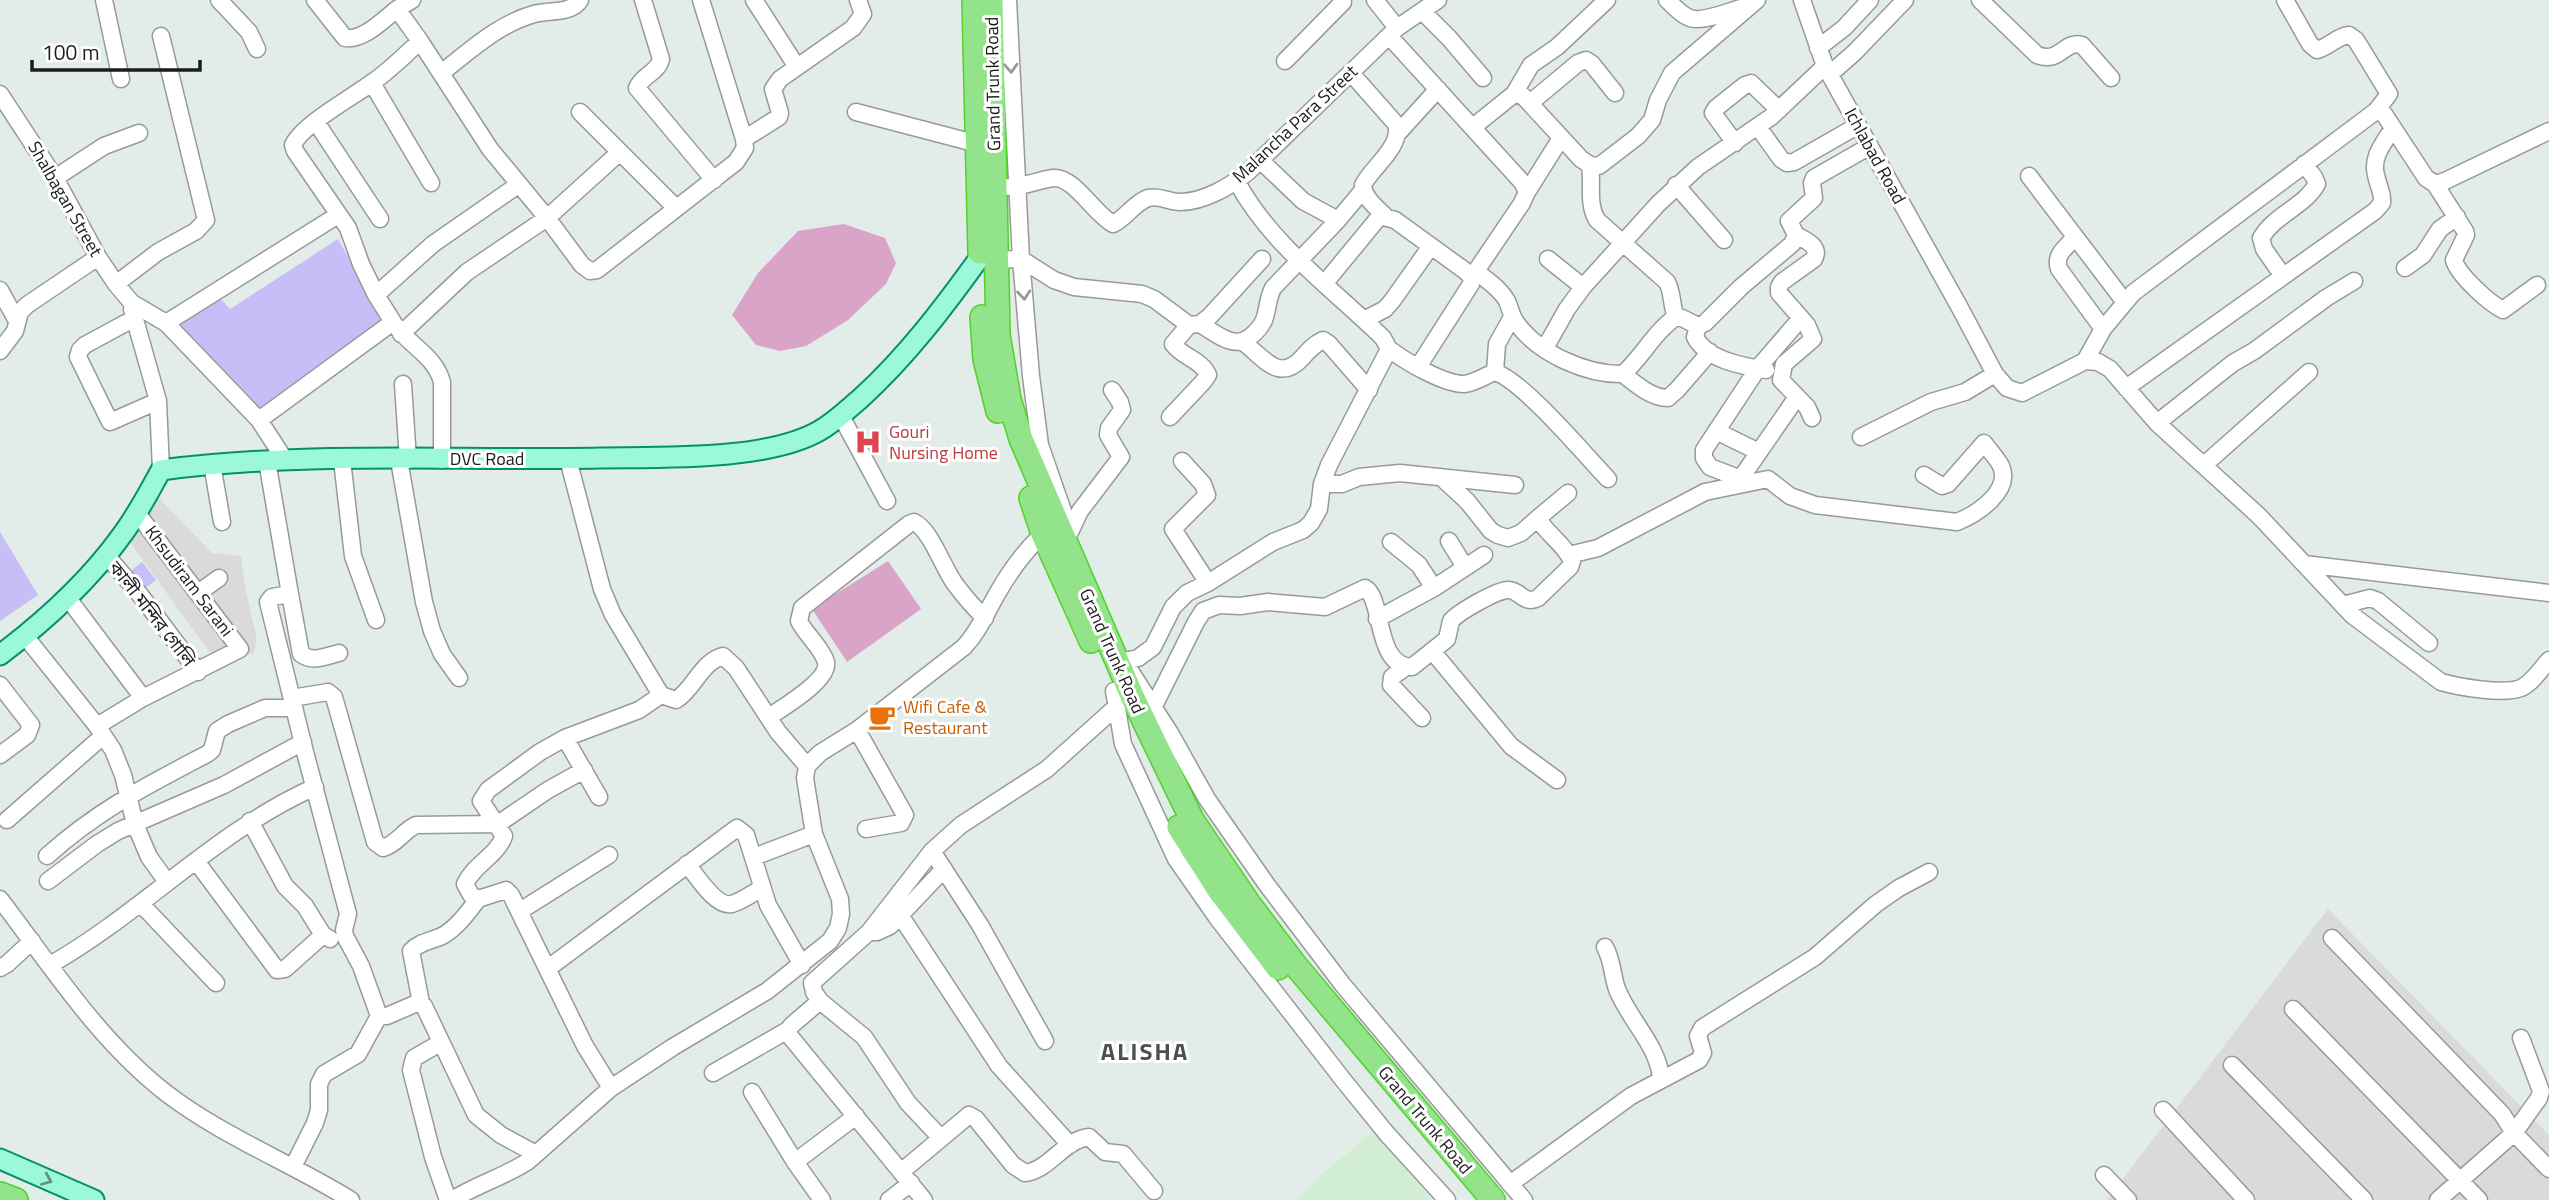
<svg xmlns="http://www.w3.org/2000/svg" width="2549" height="1200" font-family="'Titillium Web','Noto Sans Bengali',sans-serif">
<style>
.residential{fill:#d9dad9}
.commercial{fill:#d1eed5}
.park{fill:#c8bef7}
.water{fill:#daa3c8}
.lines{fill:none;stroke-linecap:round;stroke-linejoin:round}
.minor-casing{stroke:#999;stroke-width:19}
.major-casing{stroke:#04906f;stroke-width:23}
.highway-casing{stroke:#52d228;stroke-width:26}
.minor{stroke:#fff;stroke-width:16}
.major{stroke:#9bf9d9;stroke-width:19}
.highway{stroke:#92e38a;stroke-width:23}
.oneway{stroke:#999}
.oneway2{stroke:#629684}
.labels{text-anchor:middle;stroke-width:6;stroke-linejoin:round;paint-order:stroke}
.street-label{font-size:18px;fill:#1c1c1c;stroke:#fff}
.health-label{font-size:18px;fill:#be3a42;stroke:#fff;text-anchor:start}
.food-label{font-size:18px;fill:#c56008;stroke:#fff;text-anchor:start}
.district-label{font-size:24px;font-weight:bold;letter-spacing:2px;fill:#4f4f4f;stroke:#fff}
</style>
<rect width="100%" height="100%" fill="#e2edea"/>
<path class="residential" d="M153 492 212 553 241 556 245 587 257 640 253 654 237 649 215 660 127 538Z
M2328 909 2549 1135V1200H2107Z"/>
<path class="commercial" d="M1374 1131 1432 1200H1297L1324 1172Z"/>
<path class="park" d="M338 239 385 322 259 412 177 325 220 298 230 309Z
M0 532 38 595 0 621Z
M142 562 156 580 139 593 125 576Z"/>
<path class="water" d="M844 224 885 238 896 263 886 284 848 320 806 346 780 351 756 345 732 315 758 273 798 231Z
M888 561 921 609 847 662 812 609Z"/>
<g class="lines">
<defs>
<path id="minor" d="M104 0 121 79
M219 0 249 32 257 49
M315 0 345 38C363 41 383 20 397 9L420 41
M643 0 661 59C658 73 642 75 637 88L714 180
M754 0 797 67
M1008 0 1021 259 1031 376 1040 445 1064 514
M1375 0 1397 28
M1667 0C1674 6 1681 15 1690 18 1702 23 1733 10 1747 6
M1802 0 1825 66 1960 308 1995 374 2007 388 2022 393 2085 361 2098 362 2110 369 2157 423 2259 516 2352 615 2441 682C2459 687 2503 695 2521 688 2532 683 2541 669 2549 660
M1980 0 2037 55C2061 64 2063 40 2082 45L2111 78
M2285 0 2310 44 2317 50C2329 47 2337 36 2349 35L2356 40 2389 94 2376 111
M397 9 412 0
M1422 11 1449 38 1483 78
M1389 36 1522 182 1527 192 1522 203 1472 277
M1818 48 1844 28 1870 0
M1285 61 1343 2
M441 73C470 51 498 24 534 14 548 10 572 14 580 0
M1351 73 1396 124C1403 146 1372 167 1363 185 1364 198 1376 207 1384 215
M1830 74 1855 52 1905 0
M372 83 431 183
M0 94 55 178 98 257 116 284 132 303 166 323 259 420 285 460
M1514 94 1531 65 1557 47 1607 0
M1530 103 1578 63 1586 60 1592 64 1615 93
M580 112 676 208
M856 112 978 144
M316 122 380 219
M1473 127 1514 94 1523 96 1581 159 1590 165 1599 166 1638 136 1652 120 1658 100 1672 73 1757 0
M1758 127 1781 159 1787 163 1794 162 1857 126
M1399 132 1438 89
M744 139 779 117 780 113 773 89 780 79 853 28 863 14 858 0
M1735 143 1713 113 1716 108 1745 85 1751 83 1779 110
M1260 160 1303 201 1338 220
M1590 165C1593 184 1587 204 1597 220L1667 282C1673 293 1671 305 1676 317
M2029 176 2124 301
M55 178 104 146 139 133
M2435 184 2465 231 2466 235 2454 260C2458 275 2489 303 2503 310L2537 285
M1676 185 1724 240
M1009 187C1024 187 1038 180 1053 178 1074 176 1094 214 1113 224 1126 218 1134 203 1148 198 1159 195 1169 202 1180 202 1204 202 1231 186 1249 171L1397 28 1438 0
M1527 192 1561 138
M1796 235C1805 240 1821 246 1814 259L1782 282 1779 287V293L1807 325 1813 339 1784 364 1781 380 1807 407 1812 418
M2075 238C2066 247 2054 255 2059 269L2103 329
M1548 259 1583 287
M995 260 1021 259 1054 280 1074 287 1142 294 1154 299 1189 325 1200 324 1210 316 1262 259
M2405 268 2423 255 2440 229 2457 217
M1476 271C1486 280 1500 288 1507 301 1511 310 1511 317 1518 325 1540 354 1587 375 1623 374 1642 357 1655 331 1676 317L1682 318 1698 326 1705 323 1741 287 1792 244 1796 235 1789 221 1814 198 1812 183 1814 178 1870 146
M2283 276 2264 249 2261 238C2274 215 2304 207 2317 184L2314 177 2304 164
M116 284 158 252 196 231 206 220 161 36
M1324 284 1380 216 1395 220 1464 270 1472 277 1471 284 1418 367
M0 290 17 321
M376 295 433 244 518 185
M132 309 158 401 161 470
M133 319 85 345 80 350 78 357 110 422 158 401
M1364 320 1385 309 1392 301 1431 246
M166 323 338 215
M1200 324C1216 333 1233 350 1250 337 1255 333 1261 327 1264 320 1268 310 1267 300 1273 288L1338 220 1363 190
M396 326C411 347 435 356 442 382V460
M1698 326 1695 337C1707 360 1742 366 1766 370
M401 334 467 272 547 218 620 152
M1243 342C1264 358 1279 383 1302 358 1308 351 1314 344 1323 340L1329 344 1369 390
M1545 348 1567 309 1583 287 1658 204 1698 167 1771 117 1825 66
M1389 349C1405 361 1443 384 1464 384 1475 383 1484 376 1495 372 1523 381 1585 455 1608 479
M0 351 15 331 20 312 27 305 98 257
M2085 361 2103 329 2133 293 2376 111 2384 114 2426 178 2435 184 2445 181 2549 131
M1495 372 1497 344 1512 317
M1623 374C1636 384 1651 398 1668 398L1677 390 1710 352
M403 384 408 460
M2126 388 2375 211 2382 203C2383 192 2378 186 2376 175 2371 157 2384 143 2393 128
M841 416 887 501
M1170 417 1203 382 1208 375C1202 360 1182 357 1173 344L1189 325
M259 420 393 322 376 295 361 264 348 228 295 151 293 145C302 125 351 98 370 84 388 72 404 56 420 41L490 149 547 218 582 265 590 271 597 270 736 162 745 148 744 139 701 0
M2157 423 2233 363 2254 351 2326 298 2354 281
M1716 431 1759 452
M1861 437 1931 402 1965 392 1995 374
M568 459 602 589 613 615 661 695 676 700C694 689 701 662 723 656L736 668 778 732 807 766
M342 460 353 556 376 620
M399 460 424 602 432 631 442 654 459 678
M267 461 290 594 272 597 268 602 305 752 348 914 344 930 345 936 361 966 379 1016H387L417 1003 424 1006 476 1115 501 1135 536 1154
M1182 461 1203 484 1207 495 1173 529 1208 583
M212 464 222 522
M2204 465 2309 372
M1441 477 1467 501 1491 531 1498 535 1508 538 1521 533 1538 518
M1741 478 1797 397
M1749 482 1710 467 1704 458V450L1758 368 1801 318
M1322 484H1342L1359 477 1400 473 1515 485
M1070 532 1080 511 1121 457 1108 435 1109 428 1122 410 1120 402 1112 390
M1449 541 1465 567
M1391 542 1419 565 1434 588
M106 555 141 596 198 672
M1569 555 1598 548 1705 492 1768 479 1790 496 1815 505 1957 522C1977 514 2012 491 2001 466 1997 458 1989 450 1984 443L1948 484 1942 486 1924 475
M2304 564 2549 593
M198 593 219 578
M290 594 301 654C313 663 326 656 339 653
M67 597 143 698
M2343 605 2370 598 2378 601 2429 643
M1377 619 1434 588 1484 555
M25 636 97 726 113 750 123 775 135 824 149 857 167 882
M1433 652 1511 746 1557 780
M1124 661 1138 658 1153 647 1173 607 1187 593 1208 583 1273 542 1303 530 1311 523 1319 509 1322 484 1329 465 1389 349 1383 338C1333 289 1271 245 1237 182
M1127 666 1170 733 1207 799 1267 885 1343 985 1524 1200
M1406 667 1392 677 1391 685 1422 718
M0 685 31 725 27 735 0 755
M1114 691 1123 744 1176 859 1218 919 1344 1081 1387 1134 1447 1200
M292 698 328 692 334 697 375 842 383 848C397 844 403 831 416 825L498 824 548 790 584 770
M1154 706 1196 622 1203 611 1219 605 1240 606 1268 602 1325 607 1365 588C1384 598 1374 666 1412 667L1447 639 1451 621C1457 613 1498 589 1509 590 1521 591 1524 605 1538 598L1570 567 1572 561C1563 542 1545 533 1538 518L1568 493
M769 717C782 708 830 680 826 662 822 648 806 635 799 621L802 608 909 524 914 522C931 530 943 568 955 584 964 596 973 607 985 618
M97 726 143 698 240 649 137 513
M857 730 905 815 901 823 866 829
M565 738 599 797
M7 820 103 736
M250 821 285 886 305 906 323 935 330 939
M932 851 980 925 1045 1041
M47 856C98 810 148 785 207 754L212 750 217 731 228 724 265 708H294
M754 857 814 834
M196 861 277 970 285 969 323 935
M687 864C696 875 716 908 732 904 742 901 753 893 762 888
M48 881 97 844 118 831 224 785 303 742
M0 899C51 966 99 1041 166 1093 222 1136 291 1163 351 1200
M141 904 216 983
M520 911 609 855
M900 915 999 1066 1070 1145
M869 932H877L890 926 944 869
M2332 938 2502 1114 2514 1133 2539 1098 2541 1091 2521 1038
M1605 947C1613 962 1612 975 1617 989 1629 1020 1658 1045 1661 1078
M50 965C143 912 216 831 315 787
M0 968 7 964 32 941
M547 969 737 828 746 835 768 905 802 965
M820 1001 792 1025 788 1030 789 1035 924 1200
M421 1003 411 951C419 942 431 941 442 936 457 928 468 912 478 899
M2293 1009 2479 1200
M440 1043 414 1058 411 1070 433 1157 448 1200
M2232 1065 2364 1200
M713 1073 788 1030
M611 1088 585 1046 511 895 506 890 478 899 471 895 465 884C474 864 497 856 504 836L481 801 488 790 540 752 565 738 639 710 661 695
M752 1092 795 1162 822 1200
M2163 1110 2246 1200
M940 1137 908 1103 864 1037 820 1001 814 992 812 983 869 932 932 851 961 825 1047 769 1116 707
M795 1162 856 1116
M293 1167 315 1123 319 1110V1084L324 1074 358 1054 379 1016
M901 1172 969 1115 976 1119 1013 1165 1025 1173C1049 1170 1064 1140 1089 1137L1105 1152 1123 1154 1154 1191
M2104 1175 2128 1200
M1510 1184 1631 1096 1699 1060 1703 1053 1698 1036 1702 1028 1815 957 1876 904 1899 888 1929 872
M452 1200C476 1185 503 1177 527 1162L611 1088 673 1047 767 991 830 941 838 928 841 914 840 899 814 834 805 778 807 766 820 753 857 730 964 647C979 631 986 613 997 594 1010 571 1028 546 1049 529
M889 1200 911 1183
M2438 1200 2514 1133 2549 1169"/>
<path id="major" d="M0 655C45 621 89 581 122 535 137 515 149 492 161 470 306 451 454 461 600 458 661 457 766 461 819 431 835 422 848 409 861 398 907 356 944 307 980 257
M0 1159 94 1200"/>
<path id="highway" d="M974 0 980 252
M991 0 998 335 1009 399 1021 439 1133 698 1192 820 1249 904 1296 966 1493 1200
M982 317 985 359 998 411
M1031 498 1043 534 1091 641
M1179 827 1219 890 1278 968
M0 1194 16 1200"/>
</defs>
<use href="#minor" class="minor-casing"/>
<use href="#major" class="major-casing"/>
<use href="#highway" class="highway-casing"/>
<use href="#minor" class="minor"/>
<use href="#major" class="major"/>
<use href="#highway" class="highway"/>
</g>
<defs><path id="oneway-chevron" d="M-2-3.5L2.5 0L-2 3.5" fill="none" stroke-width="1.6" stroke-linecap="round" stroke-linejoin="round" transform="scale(1.75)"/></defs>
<g class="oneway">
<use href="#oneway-chevron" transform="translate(1011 68) rotate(87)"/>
<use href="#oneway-chevron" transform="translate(1024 295) rotate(85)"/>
</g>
<use class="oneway2" href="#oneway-chevron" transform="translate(47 1180) rotate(23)"/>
<defs>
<symbol id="hospital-bare" viewBox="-9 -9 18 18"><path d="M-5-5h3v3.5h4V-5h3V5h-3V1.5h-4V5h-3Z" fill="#e0444e" stroke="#fff" stroke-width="2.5" paint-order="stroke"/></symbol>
<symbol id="cafe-bare" viewBox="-9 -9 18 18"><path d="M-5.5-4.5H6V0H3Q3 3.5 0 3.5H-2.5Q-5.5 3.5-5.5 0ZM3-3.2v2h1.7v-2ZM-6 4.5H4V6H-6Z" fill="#e8710a" stroke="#fff" stroke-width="2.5" paint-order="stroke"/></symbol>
</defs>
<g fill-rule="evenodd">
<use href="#hospital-bare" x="849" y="423" width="38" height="38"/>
<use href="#cafe-bare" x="863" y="698" width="38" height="38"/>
</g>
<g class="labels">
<g class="street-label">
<text transform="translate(993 84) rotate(-91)" y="6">Grand Trunk Road</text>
<text transform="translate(1295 124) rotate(-43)" y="6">Malancha Para Street</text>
<text transform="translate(1875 156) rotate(61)" y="6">Ichlabad Road</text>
<text transform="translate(65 199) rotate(60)" y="6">Shalbagan Street</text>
<text x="487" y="465">DVC Road</text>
<text transform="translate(189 581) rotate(53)" y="6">Khsudiram Sarani</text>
<text transform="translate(152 614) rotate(52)" y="6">কালী মন্দির গোলি</text>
<text transform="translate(1112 651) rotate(66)" y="6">Grand Trunk Road</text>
<text transform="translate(1425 1120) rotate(50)" y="6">Grand Trunk Road</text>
</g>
<g class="health-label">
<text x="889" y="438">Gouri<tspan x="889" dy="21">Nursing Home</tspan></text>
</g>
<g class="food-label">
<text x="903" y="713">Wifi Cafe &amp;<tspan x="903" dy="21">Restaurant</tspan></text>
</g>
<g class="district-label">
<text x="1145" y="1060">ALISHA</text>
</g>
</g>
<path d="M32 60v10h168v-10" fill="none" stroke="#1c1c1c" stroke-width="3.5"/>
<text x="42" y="60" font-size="21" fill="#1c1c1c" stroke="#ffffff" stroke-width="5" paint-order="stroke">100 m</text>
</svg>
